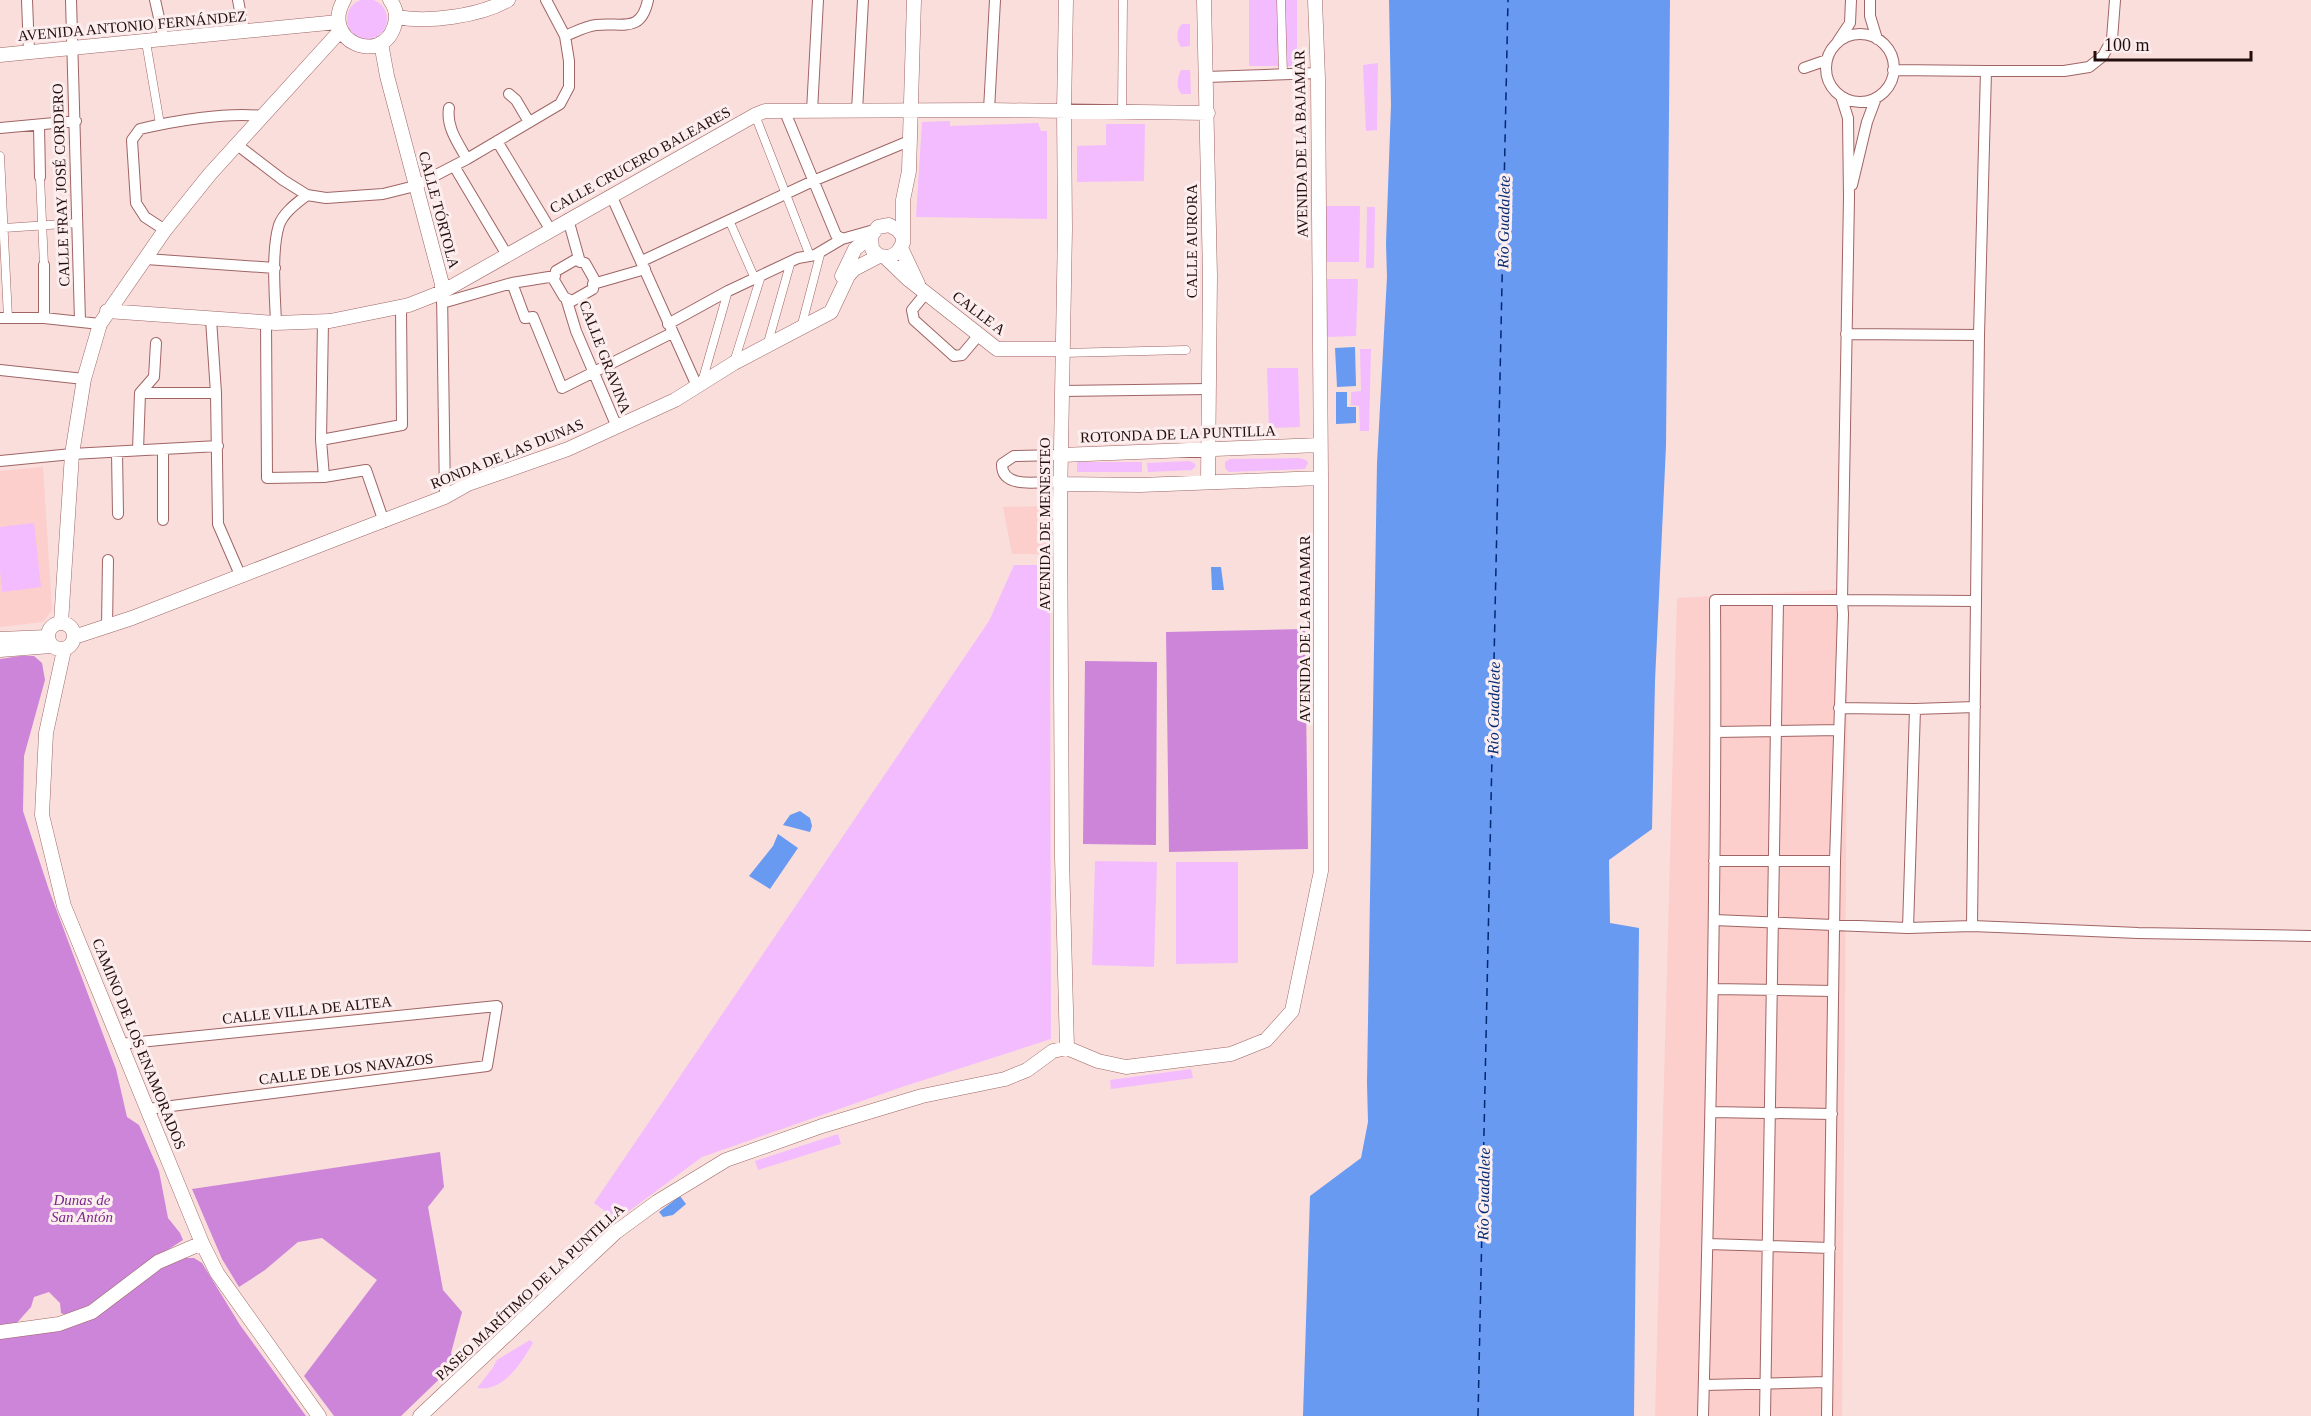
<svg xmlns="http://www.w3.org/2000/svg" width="2311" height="1416" font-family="Georgia,serif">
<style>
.built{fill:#fccecc}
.green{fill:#f3bcfe}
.forest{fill:#cc85d9}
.water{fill:#689af1}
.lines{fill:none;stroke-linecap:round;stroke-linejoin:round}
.ferry{stroke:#002974;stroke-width:1.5;stroke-dasharray:8 6;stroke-linecap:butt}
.pedestrian-casing{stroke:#9f6564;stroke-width:9}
.minor-casing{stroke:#9f6564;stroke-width:12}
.tertiary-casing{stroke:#9f6564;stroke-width:15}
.pedestrian{stroke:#fff;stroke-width:8}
.minor{stroke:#fff;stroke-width:10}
.tertiary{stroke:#fff;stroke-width:14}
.labels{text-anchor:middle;stroke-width:6;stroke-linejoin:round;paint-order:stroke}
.street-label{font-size:15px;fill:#240d0d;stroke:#fceeee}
.park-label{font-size:15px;font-style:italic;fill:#7d288c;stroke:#fceeee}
.water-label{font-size:16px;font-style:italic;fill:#002974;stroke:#fceeee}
</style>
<rect width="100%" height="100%" fill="#f9dedc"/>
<path class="built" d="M43 467 52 610 43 622 0 627V471Z
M1051 506V554H1012L1003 507Z
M1848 589 1842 1416H1655L1677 598Z"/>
<path class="green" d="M347 19a20 20 0 1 1 40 0a20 20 0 1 1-40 0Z
M1249 0H1297V66H1249Z
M1182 24H1190V46L1181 47C1176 40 1176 30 1182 24Z
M1378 63 1377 130 1366 131 1363 65Z
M1181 70H1190L1191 94H1181C1176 87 1177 78 1181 70Z
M950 121V126L1038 123 1041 131H1047V219L916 217 922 122Z
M1106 124H1145L1144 181 1077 182V146L1106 145Z
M1324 206H1360L1359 262H1326Z
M1367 207H1375L1374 268H1366Z
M1326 279H1358L1356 336 1327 337Z
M1360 349H1371L1369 431H1360L1359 406 1351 405V392L1361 391Z
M1267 368H1298L1300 427 1269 428Z
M1299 458 1306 460 1308 463 1305 469 1229 472 1225 468V462L1230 459Z
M1189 461 1194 463 1196 466 1192 470 1148 472 1147 463Z
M1077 462H1142V472H1077Z
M34 523 41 587 2 592 0 570V527Z
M1014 565H1050L1051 1039 902 1087 702 1157 617 1220 594 1203 989 621Z
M1095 861 1157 862 1154 967 1092 965Z
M1176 862H1238V963L1176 964Z
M1191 1069 1193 1078 1111 1089 1110 1080Z
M838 1134 841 1144 758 1170 755 1161Z
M530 1340 533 1343C521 1363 504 1392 477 1388L492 1369 497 1360Z"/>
<path class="forest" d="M1305 629 1308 849 1169 852 1166 632Z
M20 656H34L42 663 45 680 24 756 23 811 49 890 116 1069 127 1117 139 1125 159 1171 168 1218 180 1233 183 1240 144 1265 82 1310 68 1316 61 1313 60 1303 49 1292 34 1297 31 1307 15 1325 0 1328V659Z
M1085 661 1157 662 1156 845 1083 844Z
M440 1152 444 1187 428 1207 443 1290 462 1312 451 1353 456 1363 401 1416H334L304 1376 377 1280 322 1238 298 1242 265 1270 239 1287 222 1259 192 1189Z
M181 1258H194L202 1263 240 1325 306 1416H0V1339L51 1331 145 1276Z"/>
<path class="water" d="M1389 0H1670L1666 446 1655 681 1652 829 1609 860 1610 923 1639 928 1634 1416H1303L1310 1196 1361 1158 1368 1122 1367 1083 1377 463 1387 277 1386 243 1391 105Z
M1355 347 1356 386 1337 387 1335 348Z
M1336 392H1347V407H1356V423L1336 424Z
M1211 567H1221L1224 590H1212Z
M800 811 810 818 812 826 810 832 783 825 790 815Z
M778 834 798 848 770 889 749 876 773 846Z
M680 1196 686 1204 673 1215 663 1217 659 1212Z"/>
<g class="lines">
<path class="ferry" d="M1478 1416 1508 0"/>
<defs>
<path id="pedestrian" d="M1281 0 1283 75
M146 42 160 124
M1122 112 1123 0
M755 115 810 256
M0 156 8 318
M40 177 44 265
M729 220 755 279
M4 228 78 223
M801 328 821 251
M767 346 791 261
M1062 353 1186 350
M734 362 761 276
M702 382 728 291"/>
<path id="minor" d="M27 0 29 52
M71 0 80 321
M155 0 164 40
M238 0 244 32
M1870 0V16L1877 39
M1826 68a34 34 0 1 1 68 0a34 34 0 1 1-68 0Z
M565 36C575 32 586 26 596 25 622 22 641 34 648 0
M1838 41 1850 23 1851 0
M1804 68 1827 60
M1893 70 1986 71 1979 335
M1986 71H2064L2089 67 2103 56 2112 39 2115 0
M1206 77 1318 73
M509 94 516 100 529 122
M1841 96 1848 118 1849 197 1842 600 1976 601 1979 335 1846 334
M449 108C446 127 458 143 467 159
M989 110 995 0
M812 111 818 0
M857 111 863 0
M785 112 836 235 842 239 874 230
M39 125 40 177
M0 128 76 121
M497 141 550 229
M236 144 283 180 307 195 326 198 383 194 415 186 467 159 560 104 569 87V61L565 36 546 0
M454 166 507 255
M1852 185 1867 122 1876 98
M611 195 697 386
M568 219 580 262
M165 230 145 217 136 203 132 140 140 129C174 121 226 112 261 116
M146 259 275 268
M575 260 585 263 594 279 593 289 572 301 564 297 554 280 556 271Z
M642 261 813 181 909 141
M512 283 525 318 533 317 562 388 672 333
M593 284 645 269
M442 292 445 497
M926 293 912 310 914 320 954 356 962 355 978 336
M566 298 576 331 617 427
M442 303 512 283 555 276
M0 318H44L100 324
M44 318V265
M211 319 216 393 218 524 241 577
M266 321 267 478 324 477 366 470 384 522
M323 321 321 440 402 425 401 307
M276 323C275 295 271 251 279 225 284 212 297 203 307 195
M668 324 728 291 798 258 815 255 842 239
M0 370 84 379
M1061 391 1208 389
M140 393H216
M321 440 324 477
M163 449V520
M138 450 140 393 154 377 156 343
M117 452 118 514
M0 461 72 454 218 446
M1061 481C1044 481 1001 491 1002 464L1014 456 1061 455
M107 627 108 560
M1839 708 1915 709 1908 928
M1915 709 1975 707
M1716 732 1838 730
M1714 861H1835
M1714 920 1908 928 1972 926 2138 933 2311 936
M1972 926 1976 601
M1713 989 1833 991
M120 1044 497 1006 487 1066 148 1109
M1711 1112 1832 1114
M1708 1244 1830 1248
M1704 1385 1827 1382
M1703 1416C1710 1144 1717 872 1715 600H1842L1843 614 1835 861 1827 1416
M1765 1416 1778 600"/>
<path id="tertiary" d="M344 0C320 41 381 66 394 27 398 17 396 8 390 0
M1066 0 1064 111 1065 229 1060 504 1062 857 1067 1048
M1204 0 1210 276 1208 481
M396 17C429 23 479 16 508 0
M381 43 387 76 442 284V292
M0 55 338 22
M901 234 898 230 889 225 878 227 871 236 872 249 879 256 890 257 898 252 903 243V200L909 171 914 0
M901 248 918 284
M885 257 908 279 997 349H1062
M842 276 855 249 871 236
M107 311 276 323 330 321 409 305 442 292 755 115 765 111 989 110 1208 113
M1061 455 1320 445
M1061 484 1140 485 1321 478
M48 636a13 13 0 1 1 26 0a13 13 0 1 1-26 0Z
M61 623 72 454 84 379 100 324 165 230 210 174 341 30
M74 637 132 618 351 533 445 497 468 484 568 449 675 400 734 363 831 312 848 276 854 269 879 256
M0 639 47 637
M0 650 51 646
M64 650 46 733 42 815 64 906 202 1243 217 1273 319 1416
M0 1332 59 1324 92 1312 158 1262 202 1243
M420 1416 616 1232 657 1202 726 1160 822 1126 922 1096 1005 1079 1027 1070 1053 1051 1067 1048 1098 1061 1126 1067 1231 1054 1266 1040 1292 1011 1321 871V478L1318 79 1315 0"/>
</defs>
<use href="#pedestrian" class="pedestrian-casing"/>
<use href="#minor" class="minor-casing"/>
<use href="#tertiary" class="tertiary-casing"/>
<use href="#pedestrian" class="pedestrian"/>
<use href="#minor" class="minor"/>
<use href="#tertiary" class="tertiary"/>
</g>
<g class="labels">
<g class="street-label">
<text transform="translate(132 26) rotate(-5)" y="5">AVENIDA ANTONIO FERNÁNDEZ</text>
<text transform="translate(1301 144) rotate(-91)" y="5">AVENIDA DE LA BAJAMAR</text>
<text transform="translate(640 160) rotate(-29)" y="5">CALLE CRUCERO BALEARES</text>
<text transform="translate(61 185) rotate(-92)" y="5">CALLE FRAY JOSÉ CORDERO</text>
<text transform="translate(439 210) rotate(75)" y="5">CALLE TÓRTOLA</text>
<text transform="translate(1192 241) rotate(-90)" y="5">CALLE AURORA</text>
<text transform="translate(979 313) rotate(37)" y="5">CALLE A</text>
<text transform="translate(605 357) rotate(69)" y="5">CALLE GRAVINA</text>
<text transform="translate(1178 434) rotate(-2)" y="5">ROTONDA DE LA PUNTILLA</text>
<text transform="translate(507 454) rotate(-22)" y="5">RONDA DE LAS DUNAS</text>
<text transform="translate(1045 524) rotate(-90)" y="5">AVENIDA DE MENESTEO</text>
<text transform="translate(1305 629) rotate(-90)" y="5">AVENIDA DE LA BAJAMAR</text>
<text transform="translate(307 1010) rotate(-6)" y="5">CALLE VILLA DE ALTEA</text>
<text transform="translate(139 1044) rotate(68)" y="5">CAMINO DE LOS ENAMORADOS</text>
<text transform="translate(346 1069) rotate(-7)" y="5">CALLE DE LOS NAVAZOS</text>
<text transform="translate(530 1292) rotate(-43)" y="5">PASEO MARÍTIMO DE LA PUNTILLA</text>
</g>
<g class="park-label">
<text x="82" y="1205">Dunas de<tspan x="82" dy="17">San Antón</tspan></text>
</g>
<g class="water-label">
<text transform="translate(1503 222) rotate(-89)" y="6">Río Guadalete</text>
<text transform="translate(1493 708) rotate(-89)" y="6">Río Guadalete</text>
<text transform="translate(1483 1194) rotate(-89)" y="6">Río Guadalete</text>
</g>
</g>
<path d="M2095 51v9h156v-9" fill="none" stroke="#240d0d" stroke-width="3"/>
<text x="2104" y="51" font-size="18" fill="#240d0d" stroke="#fceeee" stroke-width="4.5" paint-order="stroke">100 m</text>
</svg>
